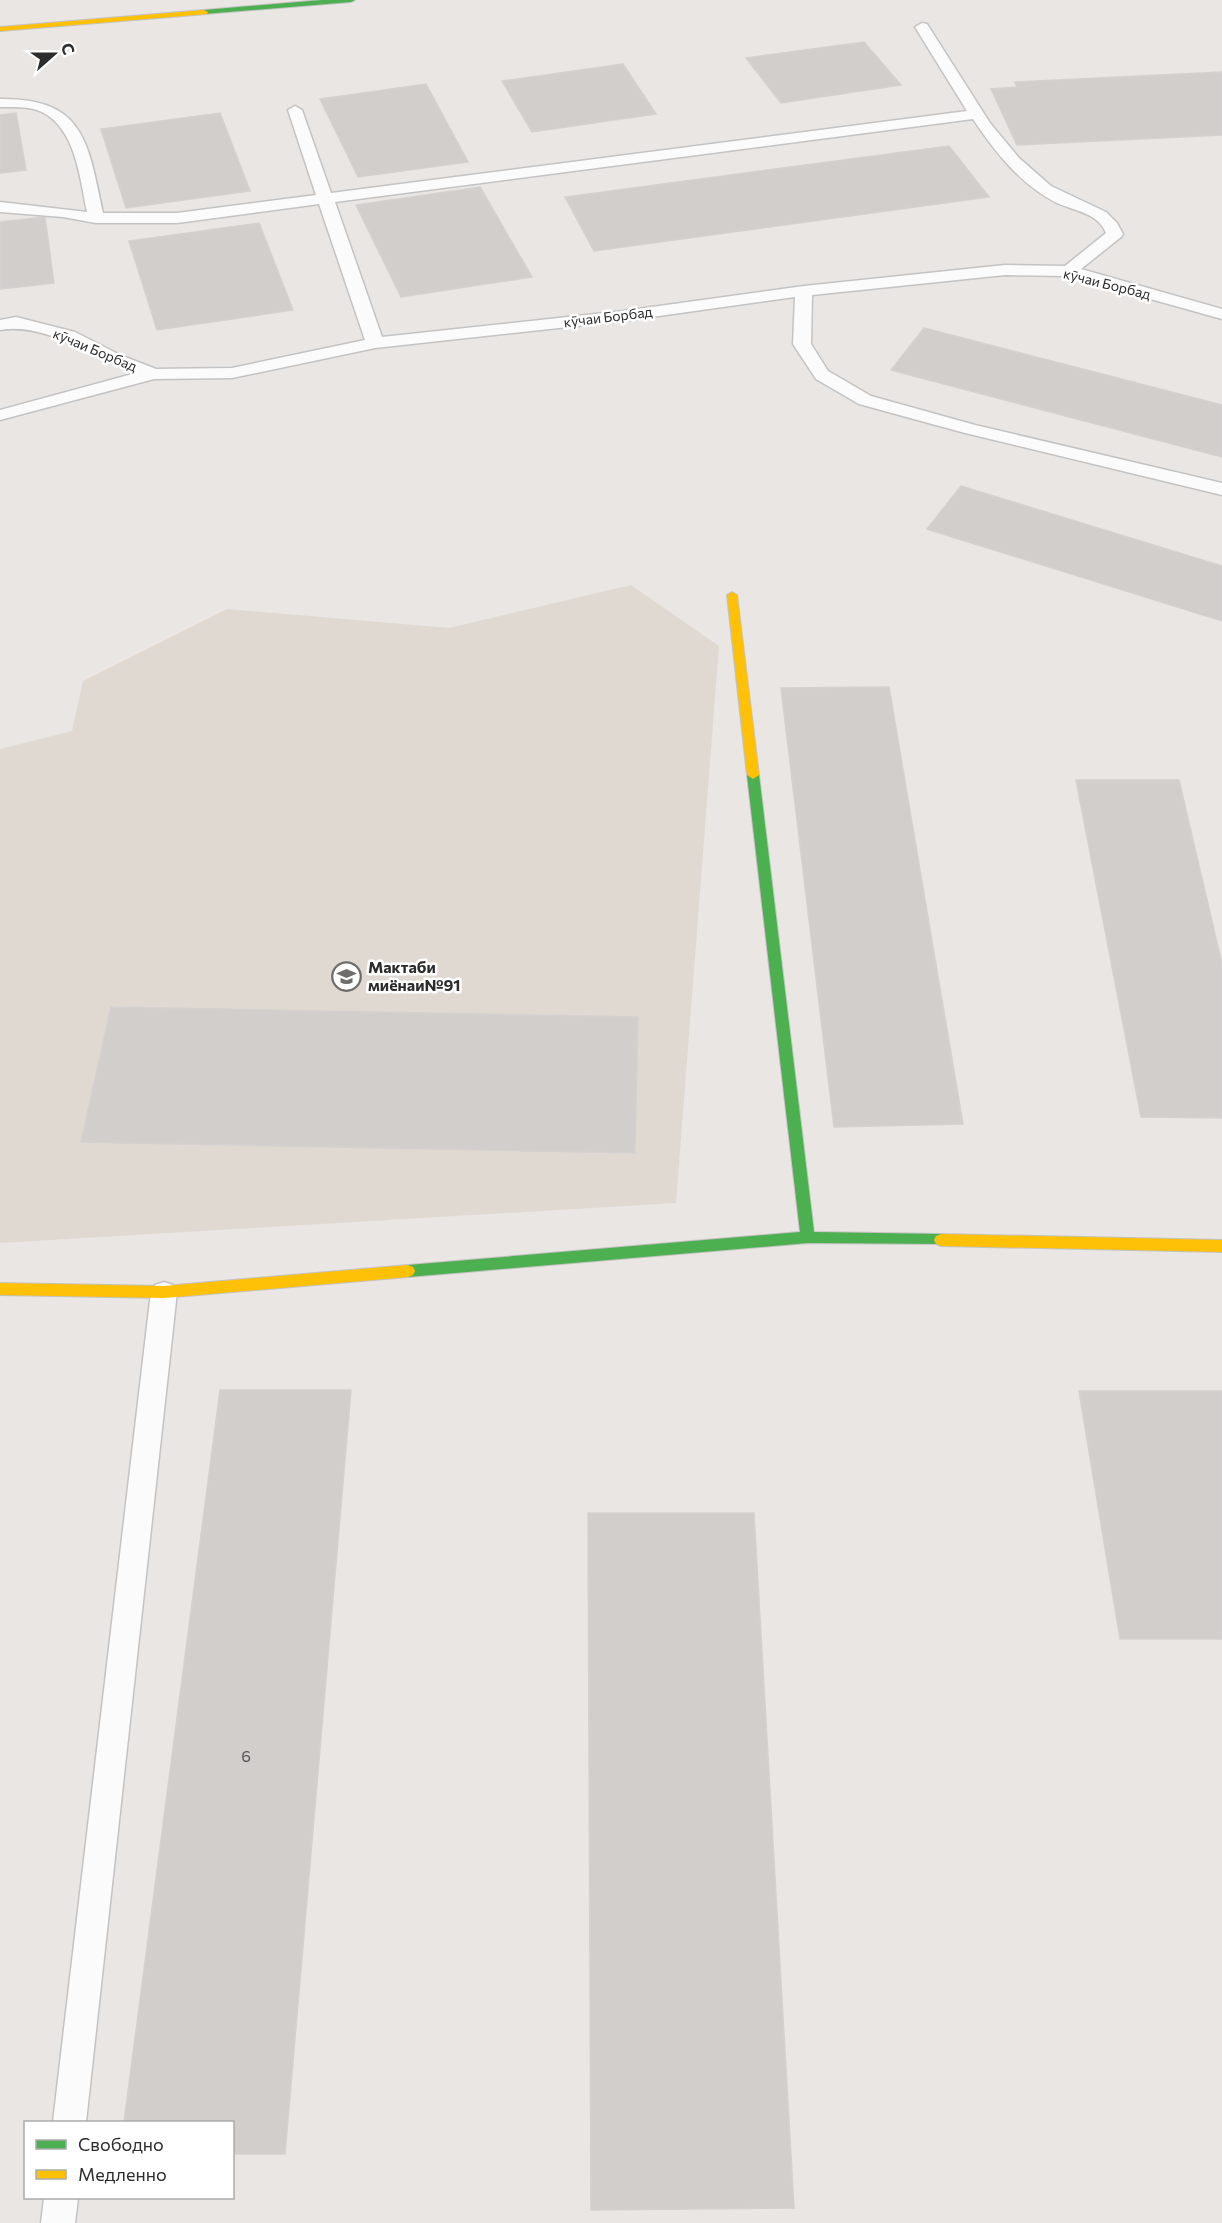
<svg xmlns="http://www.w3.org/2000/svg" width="1222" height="2223" font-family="Commissioner,sans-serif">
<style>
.education{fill:#e0d9d1}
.building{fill:#d1cecc;stroke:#d4d1cf;stroke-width:1.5}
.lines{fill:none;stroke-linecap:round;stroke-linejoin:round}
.lane-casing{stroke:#c4c3c3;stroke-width:3}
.fast-casing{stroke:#c4c3c3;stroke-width:2}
.slow-casing{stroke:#c4c3c3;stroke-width:2}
.lane{fill:#fcfbfb;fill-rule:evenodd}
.fast{fill:#4caf50;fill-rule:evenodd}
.slow{fill:#ffc107;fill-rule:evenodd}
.labels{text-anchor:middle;stroke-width:5;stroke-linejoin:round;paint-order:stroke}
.far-street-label{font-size:14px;fill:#2c2c2c;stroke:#fff}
.poi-label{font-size:16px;font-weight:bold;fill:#2c2c2c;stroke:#fff;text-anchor:start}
.near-number-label{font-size:16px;fill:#565555}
</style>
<rect width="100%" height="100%" fill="#e9e6e3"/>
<path class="education" d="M631 585 719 646 676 1203 0 1243V749L72 731 83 681 227 609 449 628Z"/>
<path class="building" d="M864 42 901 85 781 103 746 58Z
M623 64 656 114 532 132 502 81Z
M1222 72V135L1017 145 991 89 1017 87 1015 82Z
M426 84 468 162 358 177 320 99Z
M16 113 26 170 0 173V115Z
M220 113 250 191 126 208 101 129Z
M949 146 989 197 594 251 565 197Z
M480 187 532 277 401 297 356 205Z
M45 217 54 283 0 289V222Z
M259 223 293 310 157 330 129 241Z
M924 328 1222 405V457L891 370Z
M961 486 1222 566V621L927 529Z
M889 687 963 1124 834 1127 781 688Z
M1076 780H1179L1222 964V1118L1141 1117Z
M111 1007 638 1017 635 1153 81 1142Z
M220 1390H351L285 2154H232V2122H124Z
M1079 1391H1222V1639H1120Z
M588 1513H754L794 2208 591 2210Z"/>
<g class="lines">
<defs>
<path id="lane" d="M922 23 927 24 990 123 1019 158 1051 186 1106 212 1117 223 1123 234 1121 237 1081 269 1222 309V319L1068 276 1005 275 812 295 811 344 828 371 871 396 975 425 1222 483V495L965 433 859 404 816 379 793 344 795 297 623 321 375 348 232 378 154 379 0 420V410L136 373C95 358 45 322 0 330V320L16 317 75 332 120 355 156 369 232 368 365 340 319 204 177 223H96L63 217 0 212V202L87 212C80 179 76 129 42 112 29 106 14 107 0 107V99C85 98 88 143 103 213H177L316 195 288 110 295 106 302 110 331 193 967 111 915 27ZM973 119C995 152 1021 185 1057 203 1075 211 1098 213 1106 233L1065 266 1005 265 804 286 623 311 382 337 335 202Z
M164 1282 173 1285 177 1292 86 2122H53L151 1292 155 1285Z
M44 2198H78L75 2223H41Z"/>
<path id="fast" d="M322 0H355L351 2 204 14 200 12 204 10Z
M753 771 759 775 814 1232 941 1234 946 1236 948 1240 946 1244 808 1243 408 1277 403 1275 401 1271 403 1267 408 1265 800 1232 747 775Z"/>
<path id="slow" d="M204 10 208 12 207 14 0 31V27Z
M732 592 737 595 759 775 753 779 747 775 727 595Z
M941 1234 1222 1240V1252L941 1246 936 1244 934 1240 936 1236Z
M408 1265 413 1267 415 1271 413 1275 408 1277 164 1298 0 1295V1283L164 1286Z"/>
</defs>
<use href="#lane" class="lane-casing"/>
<use href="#fast" class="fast-casing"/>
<use href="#slow" class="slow-casing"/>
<use href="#lane" class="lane"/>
<use href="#fast" class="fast"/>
<use href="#slow" class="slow"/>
</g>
<defs>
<symbol id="school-ring" viewBox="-11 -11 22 22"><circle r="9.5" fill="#fff" stroke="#6e6d6c" stroke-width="1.5"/><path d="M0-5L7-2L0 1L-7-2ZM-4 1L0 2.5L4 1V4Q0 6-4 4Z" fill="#6e6d6c"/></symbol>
</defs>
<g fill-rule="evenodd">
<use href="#school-ring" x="330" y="960" width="33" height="33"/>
</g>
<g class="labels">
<g class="far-street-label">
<text transform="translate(1107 284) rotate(14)" y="5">кӯчаи Борбад</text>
<text transform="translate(608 317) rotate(-7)" y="5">кӯчаи Борбад</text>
<text transform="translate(95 350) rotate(23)" y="5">кӯчаи Борбад</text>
</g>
<g class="poi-label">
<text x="368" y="973">Мактаби<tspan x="368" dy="18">миёнаи№91</tspan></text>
</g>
<g class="near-number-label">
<text x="246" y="1762">6</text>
</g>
</g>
<rect x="24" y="2121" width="210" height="78" fill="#ffffff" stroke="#ababab" stroke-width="1.5"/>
<rect x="36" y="2140" width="30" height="9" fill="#4caf50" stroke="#ababab" stroke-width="1.5"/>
<text x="78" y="2151" font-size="18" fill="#2c2c2c">Свободно</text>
<rect x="36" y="2170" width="30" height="9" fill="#ffc107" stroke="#ababab" stroke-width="1.5"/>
<text x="78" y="2181" font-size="18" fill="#2c2c2c">Медленно</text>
<g transform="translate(54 54) rotate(69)" stroke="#ffffff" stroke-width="4.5" paint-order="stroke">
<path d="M0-4.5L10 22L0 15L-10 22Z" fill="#2c2c2c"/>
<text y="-9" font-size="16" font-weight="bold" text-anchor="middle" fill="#2c2c2c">С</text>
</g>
</svg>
